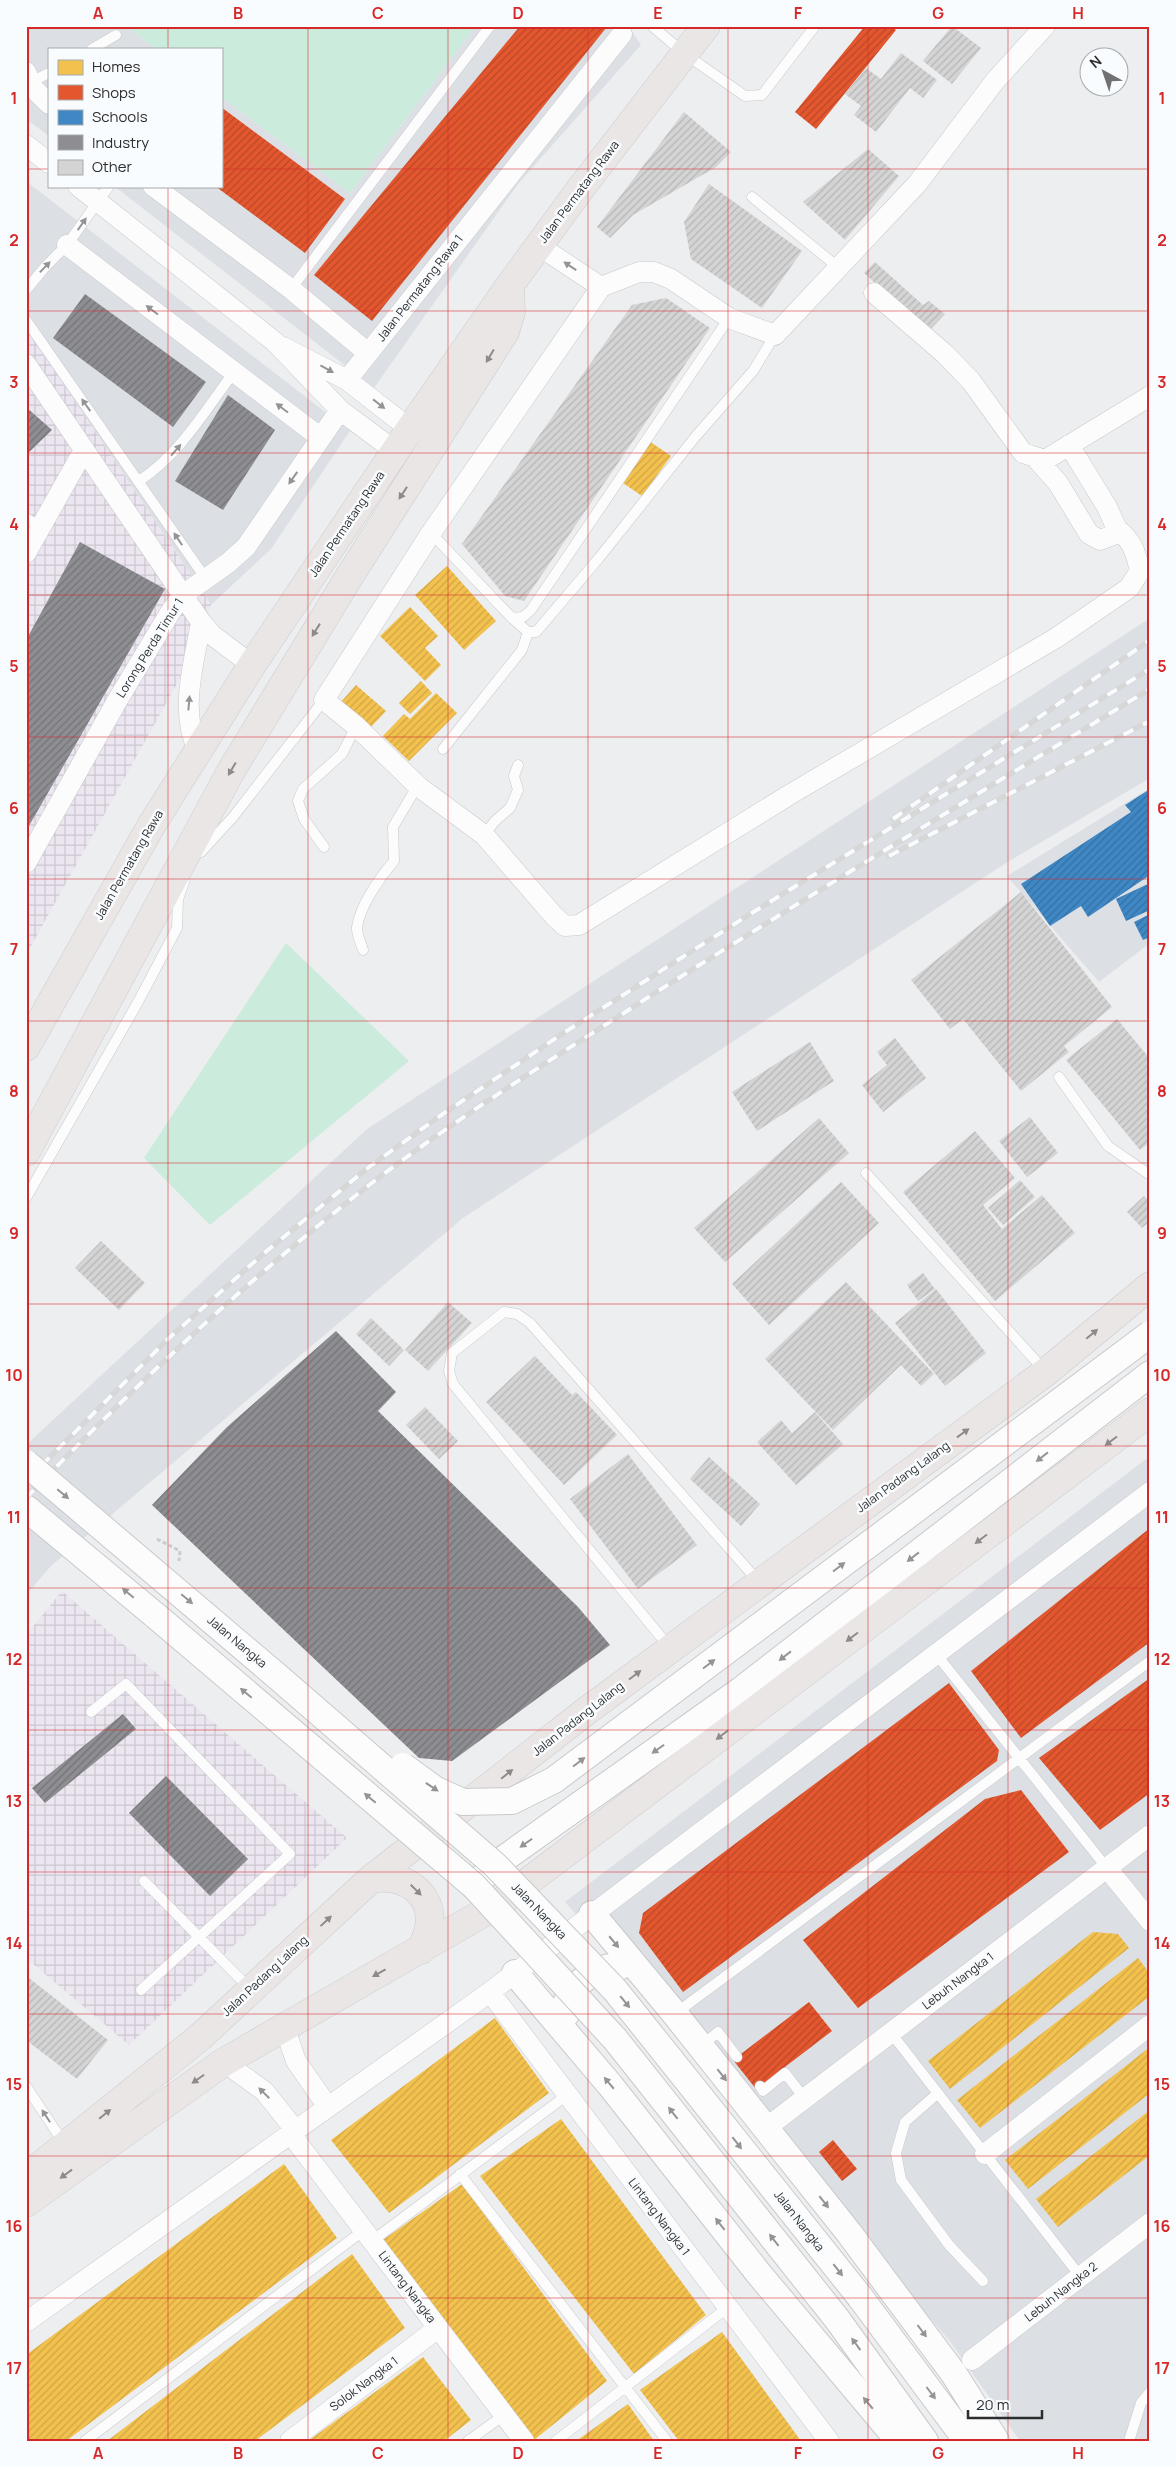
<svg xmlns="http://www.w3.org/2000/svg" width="1176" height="2467" font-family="Manrope,sans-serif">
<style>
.built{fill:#dce0e5}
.industrial{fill:url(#industrial-grid)}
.grass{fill:#cbebdd}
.homes{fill:url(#homes-hatch)}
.shops{fill:url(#shops-hatch)}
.schools{fill:url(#schools-hatch)}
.industry{fill:url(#industry-hatch)}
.building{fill:url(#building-hatch)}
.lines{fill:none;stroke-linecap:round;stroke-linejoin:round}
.service-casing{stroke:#c8c9ca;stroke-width:11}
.minor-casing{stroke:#c8c9ca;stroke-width:21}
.tertiary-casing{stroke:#c8c9ca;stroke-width:28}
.primary-casing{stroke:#cacbcc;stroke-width:29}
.path{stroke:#cbcbcc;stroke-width:3;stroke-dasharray:4 2.5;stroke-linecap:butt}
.service{stroke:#fcfcfd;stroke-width:10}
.minor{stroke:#fcfcfd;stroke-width:20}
.tertiary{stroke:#fcfcfd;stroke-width:26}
.primary{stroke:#ebe6e6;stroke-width:28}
.rail-casing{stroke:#d7d7d7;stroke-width:5.5}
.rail{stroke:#f9fcfe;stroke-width:4;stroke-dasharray:11;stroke-linecap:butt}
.tertiary-bridge-casing{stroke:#c8c9ca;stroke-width:28;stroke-linecap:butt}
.tertiary-bridge{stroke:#fcfcfd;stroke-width:26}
.oneway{fill:#949496}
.oneway2{fill:#8c8a8a}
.grid{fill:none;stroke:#d62828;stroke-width:1;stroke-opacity:0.55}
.labels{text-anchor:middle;stroke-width:5;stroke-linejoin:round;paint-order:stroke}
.street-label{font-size:12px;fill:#2c2d2e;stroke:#f9fcfe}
.neatline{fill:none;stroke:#d62828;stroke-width:2}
.grid-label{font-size:16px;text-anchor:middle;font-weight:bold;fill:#d62828}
</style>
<defs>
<pattern id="industrial-grid" width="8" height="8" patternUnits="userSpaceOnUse" patternTransform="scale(1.25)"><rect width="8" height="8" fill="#ece6f1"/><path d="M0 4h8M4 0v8" fill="none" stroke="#cbc6cf"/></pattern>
<pattern id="homes-hatch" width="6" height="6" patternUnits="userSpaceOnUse" patternTransform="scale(1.25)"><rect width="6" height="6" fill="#f2c14e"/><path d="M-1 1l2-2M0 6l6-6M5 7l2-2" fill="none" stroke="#d0a644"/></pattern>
<pattern id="shops-hatch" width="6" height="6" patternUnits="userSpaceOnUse" patternTransform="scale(1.25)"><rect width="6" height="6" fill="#e4572e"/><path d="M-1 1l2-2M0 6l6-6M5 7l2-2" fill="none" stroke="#b94828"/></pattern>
<pattern id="schools-hatch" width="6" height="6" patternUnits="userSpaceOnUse" patternTransform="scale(1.25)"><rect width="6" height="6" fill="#3f88c5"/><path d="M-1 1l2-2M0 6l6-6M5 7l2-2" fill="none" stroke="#3570a0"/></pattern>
<pattern id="industry-hatch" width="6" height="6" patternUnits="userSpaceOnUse" patternTransform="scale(1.25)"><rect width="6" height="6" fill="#8d8d92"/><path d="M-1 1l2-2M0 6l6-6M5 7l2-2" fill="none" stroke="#737478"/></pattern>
<pattern id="building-hatch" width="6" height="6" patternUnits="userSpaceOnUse" patternTransform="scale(1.25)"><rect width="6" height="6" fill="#d4d4d5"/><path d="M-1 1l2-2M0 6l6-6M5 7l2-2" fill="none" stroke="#b6b6b7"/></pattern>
</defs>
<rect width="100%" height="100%" fill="#edeef0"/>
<path class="built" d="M26 26H126L156 49H49V136L26 119Z
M476 26H628L641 45 518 184 374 388 114 186H221V97L350 193Z
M26 181 350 431 271 549 211 605 26 328Z
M1150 618V778L1006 863 463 1218 51 1566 26 1595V1445L367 1129Z
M1150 788V943L1099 982 1007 876Z
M1150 1456V2441H1020L949 2340 565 1902Z"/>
<path class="industrial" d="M26 328 211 605 203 637 26 955Z
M62 1591 347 1838 129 2045 26 1958V1635Z"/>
<path class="grass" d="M126 26H476L350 193 221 97V49H156Z
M286 943 409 1061 210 1225 144 1158Z"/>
<path class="homes" d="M649 441 671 456 642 496 620 481Z
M447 566 496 621 464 650 415 595Z
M410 607 438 636 425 648 441 665 425 681 380 636Z
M421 681 432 693 410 714 399 703Z
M356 685 386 711 369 729 340 703Z
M436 693 457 713 409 761 383 736 404 714 410 719Z
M1093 1932 1118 1934 1129 1948 950 2089 928 2061Z
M1138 1958 1150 1974V1996L980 2128 957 2100Z
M495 2018 549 2093 389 2213 331 2140Z
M1150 2047V2093L1028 2189 1005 2160Z
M1150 2110V2155L1058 2227 1036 2199Z
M561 2119 706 2315 634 2374 480 2176Z
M284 2164 337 2238 66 2441H26V2355Z
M462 2184 607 2381 534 2440 380 2242Z
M352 2254 405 2328 255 2441H107Z
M722 2332 801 2441H679L640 2390Z
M423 2357 471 2420 444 2441H308Z
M628 2404 654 2441H576Z"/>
<path class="shops" d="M520 26 606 28 372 321 314 275Z
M865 26H891L896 30 816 129 795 112Z
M221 107 345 199 305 253 215 186H221Z
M1150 1528V1642L1021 1738 971 1671Z
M1150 1678V1793L1100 1830 1039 1758Z
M949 1683 999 1750 997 1761 683 1992 639 1933 643 1913Z
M1021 1790 1069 1852 858 2008 803 1940 985 1799Z
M809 2002 832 2031 756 2089 733 2060Z
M833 2140 857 2169 842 2181 819 2152Z"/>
<path class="schools" d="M1150 789V875L1088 917 1081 906 1050 926 1021 884 1131 812 1125 805Z
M1150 883V910L1126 921 1116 899Z
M1150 914V937L1143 940 1134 922Z"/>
<path class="industry" d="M85 294 206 382 173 427 53 338Z
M228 395 275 430 223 510 175 481Z
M26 407 52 430 26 455Z
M80 542 165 589 26 831V640Z
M336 1331 396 1392 378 1411 578 1607 610 1645 452 1761 419 1758 152 1505 227 1427Z
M123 1714 136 1729 45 1803 32 1788Z
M166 1776 248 1859 210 1896 129 1813Z"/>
<path class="building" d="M952 26 981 48 952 84 923 61Z
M901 53 937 80 923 98 910 88 876 132 854 115 861 106 845 94 866 68 881 79Z
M684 112 731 152 716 167 633 215 610 238 597 227Z
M868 149 899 176 845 240 803 202Z
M709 184 802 251 762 308 691 259 684 222Z
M875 262 923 305 929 301 945 314 929 331 864 273Z
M666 298 710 328 524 601 505 596 462 544 632 305Z
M1021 892 1112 1007 1064 1046 1069 1052 1021 1091 963 1019 950 1029 911 980Z
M1117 1019 1150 1059V1142L1140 1150 1066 1060Z
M895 1038 926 1078 883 1112 862 1085 887 1065 877 1052Z
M810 1042 834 1081 757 1131 732 1092Z
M1030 1117 1058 1153 1027 1177 999 1141Z
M819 1118 849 1153 725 1262 694 1228Z
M975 1131 1015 1178 983 1205 1002 1229 1042 1195 1075 1233 995 1301 903 1192Z
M1020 1180 1035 1197 1003 1225 988 1208Z
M841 1182 879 1223 769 1325 732 1284Z
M1144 1196 1150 1202V1221L1142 1228 1127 1212Z
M101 1241 145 1283 119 1310 75 1268Z
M923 1273 935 1289 918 1301 907 1285Z
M846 1282 934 1374 921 1386 901 1365 833 1430 765 1359Z
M936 1289 986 1353 945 1386 895 1323Z
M448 1302 472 1323 428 1371 405 1350Z
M371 1318 404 1350 389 1366 356 1334Z
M535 1356 572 1395 576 1392 617 1435 564 1485 486 1402Z
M425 1407 458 1441 439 1459 406 1425Z
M815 1412 843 1444 796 1485 757 1442 781 1420 792 1433Z
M628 1454 697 1545 638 1589 570 1499Z
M709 1457 760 1504 741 1526 690 1479Z
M29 1978 108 2040 77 2079 26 2040V1982Z"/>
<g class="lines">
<defs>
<path id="service" d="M652 26 685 54 745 96 762 95 815 26
M92 49 116 35
M31 82 49 73
M752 197 839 268
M291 289 490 26
M26 290 45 267 67 245 109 186
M26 320 206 579
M139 481C180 454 205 411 234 372
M26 518 41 527
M431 533 512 618 523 617 531 610 729 318
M512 618 528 632H536L599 558 696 436 753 371 775 335
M443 749 522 650 528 632
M484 835 495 821 510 808 518 790 514 776 518 765
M324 847 304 819 298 801 303 789 342 754 356 726
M201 852 233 817 324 700
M363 950C361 943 356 933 357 927 360 906 380 877 394 861L393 827 412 795 419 787
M1059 1077 1108 1146 1150 1175
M866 1173 1045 1371
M26 1198 138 1002 177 928 178 899 184 882
M670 1648 453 1384 449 1371 452 1353 504 1312 517 1314 530 1323 758 1581
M936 1654 1107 1868
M91 1712 126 1684 290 1854 141 1990
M144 1881 250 1989
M676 2013 1150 1661
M891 2033 1080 2276
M701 2046 718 2032 737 2057
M26 2086 65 2145
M760 2086 763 2091 785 2073 805 2099
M938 2093 905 2122 896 2153 901 2180 949 2245 983 2281
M460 2174 667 2441
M372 2241 567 2095
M85 2441 364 2230
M468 2441 504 2415
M556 2441 727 2308
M1129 2441 1141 2403 1150 2392"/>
<path id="minor" d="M1045 26 995 81 917 184 775 335 729 318 671 279 654 272H639L601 287 431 533 324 700 356 726 419 787 484 835 554 916 565 926 579 925 789 795 1056 638 1129 588 1140 571C1136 553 1132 540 1117 529
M26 72 34 89 49 104
M26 145 49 163
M78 186 275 342 340 410 395 451
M153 186 291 289 368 353
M67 245 321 438
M539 246 601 287
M874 293 945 354 971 381 1023 453 1045 460 1150 396
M283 347 347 380 410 429
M26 364 201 622 212 635 252 665
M347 380 622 34
M1035 457 1058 483 1089 534 1100 540 1113 535 1117 529 1107 507 1069 445
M26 553 84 450
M198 750C179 711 194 663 201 622
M26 863 117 701 171 611 183 595 228 563 246 547 340 410
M1107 1868 1150 1921
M490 1992 829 2441
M284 2026 296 2061 328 2107
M224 2062 264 2091 296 2131
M766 2128 1150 1835
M290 2133 524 2441
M985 2154 1150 2025
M26 2322 490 1992 1150 1492
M972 2360 1150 2223
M290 2441 438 2328"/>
<path id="tertiary" d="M26 1508 156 1616
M474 1886 495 1865 741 1690 1150 1374
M592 1914 675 2014 849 2233 954 2374 996 2441
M515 1973 610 2085 759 2274 899 2441
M566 2014C567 2010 566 2005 567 2001 574 1983 599 1964 619 1967
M860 2297 967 2441
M837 2319 925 2441"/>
<path id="primary" d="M26 1047 151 826 252 665 410 429 510 285 581 188 706 26
M26 1152 231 771 349 577 505 332 511 312 510 285
M371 1879C402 1872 435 1893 429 1927 428 1935 424 1942 421 1950
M26 2177 200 2037 371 1879 585 1712 1046 1372 1150 1286
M26 2203 224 2062 497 1905 1150 1412"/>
</defs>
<use href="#service" class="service-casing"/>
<use href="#minor" class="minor-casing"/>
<use href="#tertiary" class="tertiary-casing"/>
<use href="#primary" class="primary-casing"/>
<path class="path" d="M157 1539 180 1551 179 1561"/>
<use href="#service" class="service"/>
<use href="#minor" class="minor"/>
<use href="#tertiary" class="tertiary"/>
<use href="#primary" class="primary"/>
<defs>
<path id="rail" d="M893 819 1150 640
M889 856 1150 721
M26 1481 168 1339 263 1254 369 1167 440 1116 565 1032 747 916 1150 669
M26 1498C136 1384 252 1275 377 1179 463 1114 554 1058 644 1000 811 894 981 792 1150 689"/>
</defs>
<use href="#rail" class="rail-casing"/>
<use href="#rail" class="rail"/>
<defs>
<path id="tertiary-bridge" d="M26 1463 278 1677 495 1865 615 1990 860 2297
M156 1616 474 1886 615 2039 837 2319
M403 1766 436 1790 463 1802 512 1801 554 1780 1150 1334"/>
</defs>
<use href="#tertiary-bridge" class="tertiary-bridge-casing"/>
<use href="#tertiary-bridge" class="tertiary-bridge"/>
</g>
<defs><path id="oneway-solid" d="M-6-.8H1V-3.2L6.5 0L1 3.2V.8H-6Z" transform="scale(1.25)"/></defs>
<g class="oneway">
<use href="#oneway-solid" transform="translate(82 224) rotate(-55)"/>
<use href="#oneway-solid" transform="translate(570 266) rotate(-146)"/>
<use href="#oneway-solid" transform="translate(45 267) rotate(-46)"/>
<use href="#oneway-solid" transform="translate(152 310) rotate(-143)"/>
<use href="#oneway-solid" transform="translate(327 369) rotate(29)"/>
<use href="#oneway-solid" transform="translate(379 404) rotate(38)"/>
<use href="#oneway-solid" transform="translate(86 405) rotate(-125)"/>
<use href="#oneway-solid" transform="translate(282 408) rotate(-143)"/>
<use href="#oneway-solid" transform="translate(176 450) rotate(-49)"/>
<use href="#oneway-solid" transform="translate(293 478) rotate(125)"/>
<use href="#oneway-solid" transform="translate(178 539) rotate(-124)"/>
<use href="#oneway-solid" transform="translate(189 703) rotate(-85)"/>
<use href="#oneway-solid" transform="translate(1042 1457) rotate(142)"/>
<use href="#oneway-solid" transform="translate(63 1494) rotate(40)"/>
<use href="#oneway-solid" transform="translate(913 1557) rotate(142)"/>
<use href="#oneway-solid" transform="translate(839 1567) rotate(-37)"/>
<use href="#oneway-solid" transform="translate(128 1593) rotate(-140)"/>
<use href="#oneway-solid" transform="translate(187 1599) rotate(40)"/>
<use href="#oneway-solid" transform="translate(785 1656) rotate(142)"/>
<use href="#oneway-solid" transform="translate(709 1664) rotate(-37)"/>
<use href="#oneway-solid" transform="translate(246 1693) rotate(-140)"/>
<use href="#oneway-solid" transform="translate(658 1749) rotate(145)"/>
<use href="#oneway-solid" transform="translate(579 1762) rotate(-37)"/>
<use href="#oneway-solid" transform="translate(432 1787) rotate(34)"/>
<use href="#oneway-solid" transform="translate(370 1798) rotate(-140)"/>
<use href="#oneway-solid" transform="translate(526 1843) rotate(145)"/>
<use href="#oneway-solid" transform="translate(614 1942) rotate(50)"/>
<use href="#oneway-solid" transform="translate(625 2002) rotate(51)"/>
<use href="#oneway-solid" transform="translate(722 2075) rotate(52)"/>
<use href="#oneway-solid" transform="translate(609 2083) rotate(-130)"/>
<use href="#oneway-solid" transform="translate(264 2093) rotate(-135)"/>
<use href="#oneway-solid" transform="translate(673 2113) rotate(-128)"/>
<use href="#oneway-solid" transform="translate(46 2116) rotate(-123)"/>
<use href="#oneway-solid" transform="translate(737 2143) rotate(52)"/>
<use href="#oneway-solid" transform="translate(824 2202) rotate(52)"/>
<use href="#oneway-solid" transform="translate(720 2224) rotate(-128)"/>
<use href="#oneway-solid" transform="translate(774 2240) rotate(-128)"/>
<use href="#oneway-solid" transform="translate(838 2270) rotate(52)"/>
<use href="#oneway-solid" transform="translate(922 2331) rotate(53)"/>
<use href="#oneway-solid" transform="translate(856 2344) rotate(-126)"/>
<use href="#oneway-solid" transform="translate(931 2393) rotate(53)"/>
<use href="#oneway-solid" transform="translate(868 2403) rotate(-130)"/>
</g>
<g class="oneway2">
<use href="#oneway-solid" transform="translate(490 356) rotate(121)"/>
<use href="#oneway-solid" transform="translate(403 493) rotate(123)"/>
<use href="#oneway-solid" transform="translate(316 630) rotate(122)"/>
<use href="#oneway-solid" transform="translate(232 769) rotate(120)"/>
<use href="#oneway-solid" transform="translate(1092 1334) rotate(-40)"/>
<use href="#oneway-solid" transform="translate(963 1433) rotate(-36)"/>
<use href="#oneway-solid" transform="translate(1111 1441) rotate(143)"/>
<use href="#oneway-solid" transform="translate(981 1539) rotate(143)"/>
<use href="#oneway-solid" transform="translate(852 1637) rotate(143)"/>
<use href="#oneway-solid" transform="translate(635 1675) rotate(-37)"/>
<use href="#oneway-solid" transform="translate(722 1735) rotate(143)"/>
<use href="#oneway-solid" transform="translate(507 1774) rotate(-39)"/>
<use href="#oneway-solid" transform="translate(416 1890) rotate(45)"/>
<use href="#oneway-solid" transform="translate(326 1921) rotate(-43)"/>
<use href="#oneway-solid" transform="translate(379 1973) rotate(151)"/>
<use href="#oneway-solid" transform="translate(198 2079) rotate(145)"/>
<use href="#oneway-solid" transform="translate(105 2114) rotate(-39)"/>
<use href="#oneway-solid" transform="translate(66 2174) rotate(144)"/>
</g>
<path class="grid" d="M168 26V49M308 26V2441M448 26V2441M588 26V2441M728 26V2441M868 26V2441M1008 26V2441M26 169H49M221 169H1150M168 186V2441M26 311H1150M26 453H1150M26 595H1150M26 737H1150M26 879H1150M26 1021H1150M26 1163H1150M26 1304H1150M26 1446H1150M26 1588H1150M26 1730H1150M26 1872H1150M26 2014H1150M26 2156H1150M26 2298H1150"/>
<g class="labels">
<g class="street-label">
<text transform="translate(579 192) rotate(-53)" y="4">Jalan Permatang Rawa</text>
<text transform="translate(420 288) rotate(-52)" y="4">Jalan Permatang Rawa 1</text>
<text transform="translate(347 524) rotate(-56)" y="4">Jalan Permatang Rawa</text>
<text transform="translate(150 648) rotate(-58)" y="4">Lorong Perda Timur 1</text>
<text transform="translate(129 865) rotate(-60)" y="4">Jalan Permatang Rawa</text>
<text transform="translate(903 1477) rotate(-36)" y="4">Jalan Padang Lalang</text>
<text transform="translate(237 1642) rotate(40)" y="4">Jalan Nangka</text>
<text transform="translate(578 1719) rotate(-38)" y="4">Jalan Padang Lalang</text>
<text transform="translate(539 1911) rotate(46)" y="4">Jalan Nangka</text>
<text transform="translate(265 1976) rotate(-43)" y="4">Jalan Padang Lalang</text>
<text transform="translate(958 1981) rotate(-37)" y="4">Lebuh Nangka 1</text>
<text transform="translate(659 2217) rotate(53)" y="4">Lintang Nangka 1</text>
<text transform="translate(799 2221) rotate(52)" y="4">Jalan Nangka</text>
<text transform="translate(407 2287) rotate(53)" y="4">Lintang Nangka</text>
<text transform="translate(1061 2292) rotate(-38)" y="4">Lebuh Nangka 2</text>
<text transform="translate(364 2384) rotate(-37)" y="4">Solok Nangka 1</text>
</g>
</g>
<rect width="1176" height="2467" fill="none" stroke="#f9fcfe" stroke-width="55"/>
<rect x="48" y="48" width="175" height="140" fill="#f9fcfe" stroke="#a7a9ab"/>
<rect x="58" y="60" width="25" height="15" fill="#f2c14e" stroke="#a7a9ab"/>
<text x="92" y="72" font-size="15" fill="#2c2d2e">Homes</text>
<rect x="58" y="85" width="25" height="15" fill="#e4572e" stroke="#a7a9ab"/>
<text x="92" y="98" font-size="15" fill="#2c2d2e">Shops</text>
<rect x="58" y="110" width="25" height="15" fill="#3f88c5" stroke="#a7a9ab"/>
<text x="92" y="122" font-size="15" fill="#2c2d2e">Schools</text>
<rect x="58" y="135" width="25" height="15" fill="#8d8d92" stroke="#a7a9ab"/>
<text x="92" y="148" font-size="15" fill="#2c2d2e">Industry</text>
<rect x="58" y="160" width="25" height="15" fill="#d4d4d5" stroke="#a7a9ab"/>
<text x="92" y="172" font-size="15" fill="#2c2d2e">Other</text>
<g transform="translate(1104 72) rotate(320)"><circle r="24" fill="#f9fcfe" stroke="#a7a9ab"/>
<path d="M0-4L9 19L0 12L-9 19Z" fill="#707172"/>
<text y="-8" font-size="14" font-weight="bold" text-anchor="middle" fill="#2c2d2e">N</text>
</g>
<path d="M968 2410v8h74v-8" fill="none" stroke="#2c2d2e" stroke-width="2.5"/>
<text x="976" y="2410" font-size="15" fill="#2c2d2e" stroke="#f9fcfe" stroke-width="4" paint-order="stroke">20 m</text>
<rect x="28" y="28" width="1120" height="2412" class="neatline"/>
<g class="grid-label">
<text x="98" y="19">A</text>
<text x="238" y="19">B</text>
<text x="378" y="19">C</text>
<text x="518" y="19">D</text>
<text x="658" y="19">E</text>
<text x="798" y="19">F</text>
<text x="938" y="19">G</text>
<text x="1078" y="19">H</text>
<text x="14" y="104">1</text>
<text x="1162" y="104">1</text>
<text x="14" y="246">2</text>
<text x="1162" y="246">2</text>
<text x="14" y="388">3</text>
<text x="1162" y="388">3</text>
<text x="14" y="530">4</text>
<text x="1162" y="530">4</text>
<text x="14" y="672">5</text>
<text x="1162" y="672">5</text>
<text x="14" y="814">6</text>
<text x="1162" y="814">6</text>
<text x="14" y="955">7</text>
<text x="1162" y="955">7</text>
<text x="14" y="1097">8</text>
<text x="1162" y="1097">8</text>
<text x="14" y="1239">9</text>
<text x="1162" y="1239">9</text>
<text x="14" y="1381">10</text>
<text x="1162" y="1381">10</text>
<text x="14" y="1523">11</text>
<text x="1162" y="1523">11</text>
<text x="14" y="1665">12</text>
<text x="1162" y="1665">12</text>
<text x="14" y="1807">13</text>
<text x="1162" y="1807">13</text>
<text x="14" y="1949">14</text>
<text x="1162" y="1949">14</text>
<text x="14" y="2090">15</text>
<text x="1162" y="2090">15</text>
<text x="14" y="2232">16</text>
<text x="1162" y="2232">16</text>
<text x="14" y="2374">17</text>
<text x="1162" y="2374">17</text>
<text x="98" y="2459">A</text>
<text x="238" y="2459">B</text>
<text x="378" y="2459">C</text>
<text x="518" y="2459">D</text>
<text x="658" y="2459">E</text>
<text x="798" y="2459">F</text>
<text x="938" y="2459">G</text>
<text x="1078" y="2459">H</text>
</g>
</svg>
